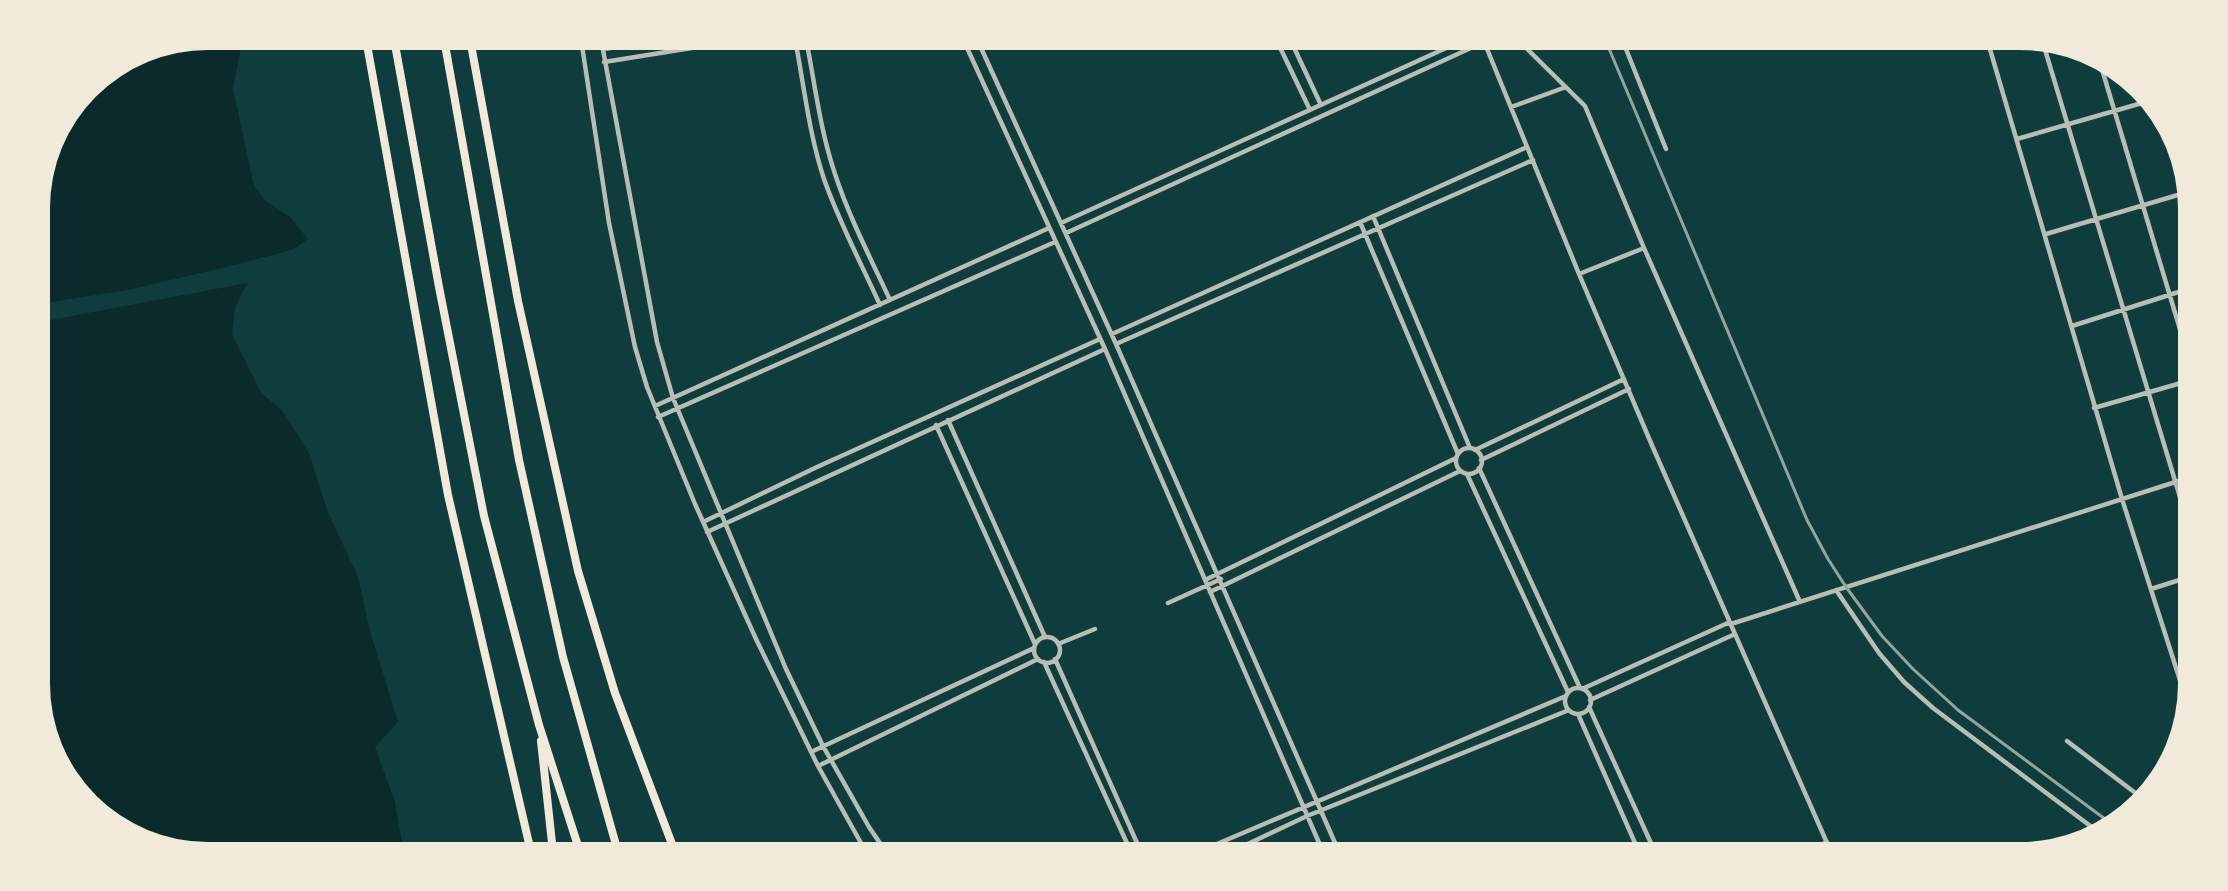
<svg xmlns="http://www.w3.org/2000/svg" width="2228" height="891" font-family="'Titillium Web',sans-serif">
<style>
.water{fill:#0a2a2b}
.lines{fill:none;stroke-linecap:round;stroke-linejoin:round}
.minor{stroke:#b8beb3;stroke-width:4.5}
.motorway{stroke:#f1e9da;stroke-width:8}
.rail{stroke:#97a49c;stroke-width:3}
</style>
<rect width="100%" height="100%" fill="#0f3d3e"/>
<path class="water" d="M208 39H239L241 47 233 89 254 186 266 201 290 217 308 239 292 250 230 266 133 289 40 304 39 197 57 133 96 81 144 52Z
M247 283 235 308 232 334 261 393 282 410 309 453 327 510 358 577 370 631 398 722 375 747 394 799 404 852H208L153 843 81 794 42 716 40 322Z"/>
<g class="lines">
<path class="minor" d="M581 39 609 223 635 347 647 387 695 504 756 639 818 766 866 852
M601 39 657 342 673 398 786 669 823 746 869 827 886 852
M795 39C804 85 809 134 824 179 839 222 861 263 880 305
M806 39C815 84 820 130 835 174 849 217 871 259 890 300
M963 39 1105 349 1323 852
M977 39 1116 344 1339 852
M1276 39 1310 110
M1290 39 1321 105
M1483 39 1579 274 1654 450 1831 852
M1517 39 1585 106 1644 248 1800 602
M1622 39 1666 149
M1987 39 2122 499 2186 699
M2043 43 2189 527
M603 49 678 39
M604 62 748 39
M2101 66 2188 356
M1511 107 1566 87
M2017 139 2149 101
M2187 184 2188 186
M1373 216 1470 448
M1360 222 1458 454
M1061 223 1466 39
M1066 233 1484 42
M2046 234 2188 192
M1579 274 1644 248
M2072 326 2188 289
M1112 334 1527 147
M1116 344 1533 160
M655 406 1049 228
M2094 408 2188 381
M658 417 1055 242
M948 420 1045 637
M936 425 1035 644
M1456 461a13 13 0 1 1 26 0a13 13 0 1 1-26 0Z
M1475 450 1624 379
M1481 460 1629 389
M1479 468 1580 688
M1467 474 1568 692
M703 522 817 467 1100 339
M707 532 1105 349
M1205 580 1456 458
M2151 589 2189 577
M1836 590 1879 653 1904 682 1933 708 2093 828
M1210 592 1460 471
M1168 603 1221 579
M1731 624 2188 478
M1034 650a13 13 0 1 1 26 0a13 13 0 1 1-26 0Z
M1058 644 1095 629
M1055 659 1141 852
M1044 662 1131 852
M2178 671 2189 668
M1565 701a13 13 0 1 1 26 0a13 13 0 1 1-26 0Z
M1582 689 1730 622
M1590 700 1735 634
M1589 707 1655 852
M1578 714 1639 852
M2067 741 2138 795
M811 752 1034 648
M818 766 1038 659
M1198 852 1566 696
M1231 852 1307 816 1569 710
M1807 852 1827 842"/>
<path class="motorway" d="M366 39 448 495 531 852
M394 39 439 287 484 516 539 725 580 852
M444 39 519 460 563 657 618 852
M470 39 518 301 578 571 615 693 675 852
M541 741 553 852"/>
<path class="rail" d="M1605 39 1807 520 1828 559 1846 587 1882 636 1913 669 1958 710 2109 822"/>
</g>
<path d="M0 0H2228V891H0ZM208 50H2020A158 158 0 0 1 2178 208V684A158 158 0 0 1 2020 842H208A158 158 0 0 1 50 684V208A158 158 0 0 1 208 50Z" fill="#f1e9da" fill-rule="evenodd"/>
</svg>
